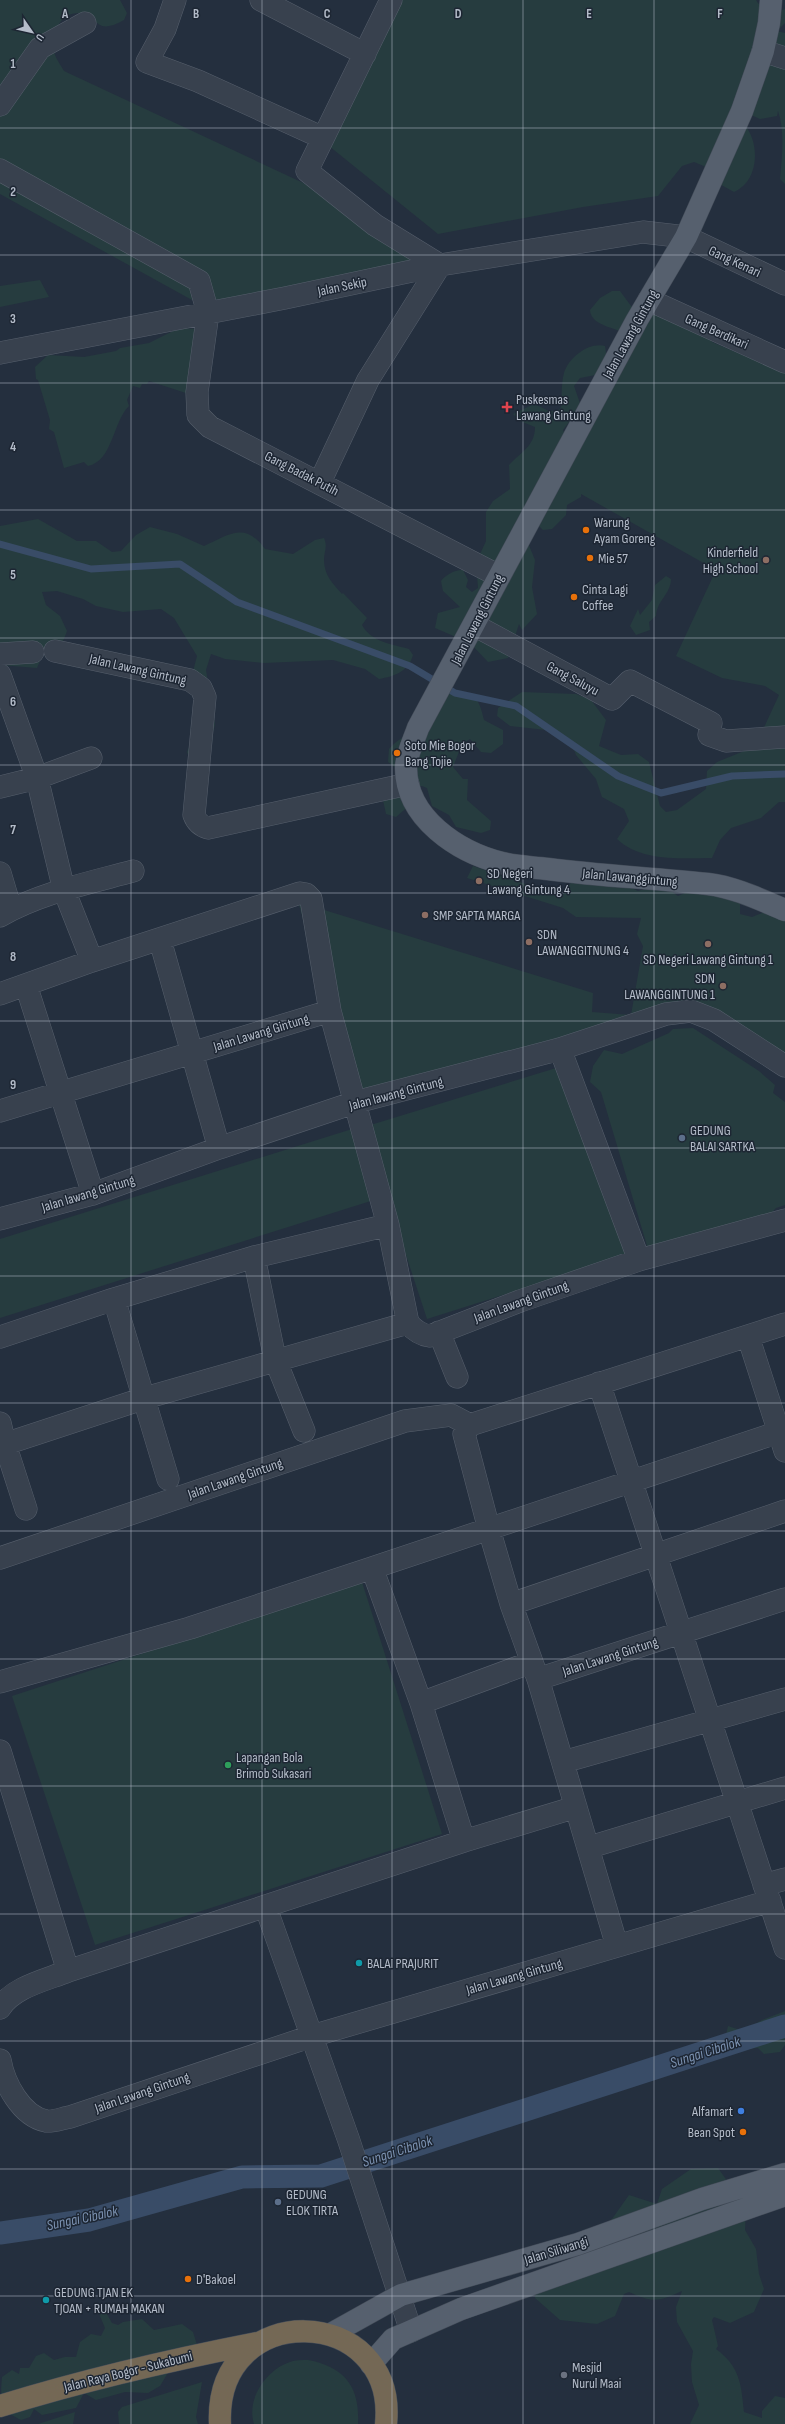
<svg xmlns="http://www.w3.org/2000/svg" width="785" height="2424" font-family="'Sofia Sans Condensed',sans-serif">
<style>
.green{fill:#263c3f}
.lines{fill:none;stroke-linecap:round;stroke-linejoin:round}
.stream{stroke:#394c67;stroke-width:7}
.canal{stroke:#394c67;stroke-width:23}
.minor-casing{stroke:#565f6c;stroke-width:23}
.major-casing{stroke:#414a57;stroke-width:23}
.highway-casing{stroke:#434c59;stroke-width:23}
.minor{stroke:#38414e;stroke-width:22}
.major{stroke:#56606e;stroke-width:22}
.highway{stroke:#746855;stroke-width:22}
.grid{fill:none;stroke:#b4bcc9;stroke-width:1;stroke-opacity:0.55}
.health-dot{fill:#e0444e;stroke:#1d2633;stroke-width:1.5}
.food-dot{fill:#e8710a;stroke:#1d2633;stroke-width:1.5}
.education-dot{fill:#8d6e63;stroke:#1d2633;stroke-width:1.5}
.service-dot{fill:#5c6f8a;stroke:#1d2633;stroke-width:1.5}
.leisure-dot{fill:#2e9e5b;stroke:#1d2633;stroke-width:1.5}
.culture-dot{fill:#0f9aa8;stroke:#1d2633;stroke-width:1.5}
.shop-dot{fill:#3f7fe0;stroke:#1d2633;stroke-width:1.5}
.worship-dot{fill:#6b7280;stroke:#1d2633;stroke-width:1.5}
.labels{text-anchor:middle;stroke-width:3;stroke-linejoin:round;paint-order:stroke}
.street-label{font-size:14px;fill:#b4bcc9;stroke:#1d2633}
.poi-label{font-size:14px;fill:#b4bcc9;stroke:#1d2633;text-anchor:start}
.water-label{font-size:15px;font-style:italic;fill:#7c92b1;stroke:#1d2633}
.grid-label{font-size:13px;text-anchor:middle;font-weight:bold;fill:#b4bcc9;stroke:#1d2633;stroke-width:3;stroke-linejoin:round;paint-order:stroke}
</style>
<rect width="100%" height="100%" fill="#242f3e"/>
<path class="green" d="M0 0H120L127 13 124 20C94 37 99 15 81 13 58 11 50 37 55 55 57 60 61 66 64 71L314 188 419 261 285 298 192 300 0 194Z
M397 0H756C761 10 775 13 785 9V23L777 31 785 33V184L780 179C782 157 785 131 778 111L777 116 760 119 742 111 732 125 747 128C760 147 758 182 734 192L716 182 711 169 694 162 682 166 658 196 583 207 438 234 329 146Z
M40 280 49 297 0 307V286Z
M612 291H620L634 310 642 311 650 303 673 321 698 322 708 332 712 342 785 373V733L761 734 779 695 765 686 722 678 676 656 716 570 581 494V497L567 505 566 515 552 529 543 530 539 526 538 512 531 507 525 508 519 521 535 560 532 587 537 614 522 630 519 624 508 658 488 662 470 643 435 628 438 613 460 607 443 591 441 581C445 575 456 569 463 570L468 580 466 587 472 592 478 588 476 563 486 541V512L493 501 510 489 509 465C521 452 535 446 535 427L520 421 513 414 534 404 549 411H557L561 408C562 397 561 384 564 373 569 357 589 342 605 346L608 367 601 374 580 378 574 386 581 406 563 430 566 436 574 442 632 338C621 327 591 328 590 310L600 298Z
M179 328 197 329 192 395 149 381 147 384H142L140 388 133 386 127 400 129 406C113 421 113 461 88 466L84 462 64 468 54 432 49 429 50 420 38 380 36 379 35 367 48 355 84 357 116 351 120 348 149 343Z
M38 519 77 541H96L112 552 121 551 136 535 150 527 177 534 204 546C229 535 245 521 265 549L293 554 315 540 324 538C328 547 324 551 324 560 324 575 333 584 342 594L343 593 367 618 362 625C371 642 392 644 409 649L413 655C408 672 395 676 379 679L365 669 333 660 264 663 225 659 211 654 206 670 215 725 210 742 190 759 187 752C200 721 205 718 189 687L197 656 174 618 161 609 123 612 96 606 83 599 57 591 42 592 46 605 60 616 67 631C62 645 58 654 42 656L37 668 0 665V526Z
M666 576 671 579C671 594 657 600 656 616L649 622 650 630 636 635 630 626 638 609 640 615 652 600 655 585Z
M452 690C475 692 479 698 484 720L503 730V744L491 753 481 752 470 739 462 744 453 767 463 779H468L467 800 491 821 490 830 481 833 456 827 449 815 432 806 427 788 422 786 413 787 411 804 396 817 386 814 381 791 402 773 388 762 389 749C399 737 411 735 419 726 435 711 428 701 452 690Z
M522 692 576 694 591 700 606 720 599 746 621 755 638 754 649 762 660 806 666 812 677 810 706 789 707 771 717 762 759 745H785V802H779L761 818 731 828 720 840 712 858C681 858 641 862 617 839L629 821 624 809 602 797 596 779 576 755 571 742 546 730 510 726 497 716 498 708Z
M473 866 563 897C568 865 620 882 638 891L661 884 678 896 694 889 740 897V914L752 917 777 907 785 916V1060L689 1001 357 1107 297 898 317 889 321 909 593 993 592 1012 631 1015 643 946 637 934 641 918 576 917 563 908 467 878Z
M693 1028 759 1071 775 1085 773 1093 785 1102V1205L776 1208 764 1221 648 1249 601 1092 590 1082 593 1066 604 1050 622 1054 669 1033 673 1029Z
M569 1064 629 1255 427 1319 364 1127Z
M352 1129 374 1200 0 1318V1239Z
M362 1582 442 1834 95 1945 12 1696Z
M785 2011V2045L780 2052 764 2054 758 2048 739 2049 725 2039 728 2026 743 2031 762 2020Z
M718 2168 746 2208 745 2230 756 2249 759 2274 764 2289 754 2312 730 2323 714 2317 712 2320 718 2346 716 2349C740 2367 741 2383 744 2412L762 2418V2411L775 2396 785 2398V2424H690L699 2405 692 2382 691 2364 693 2351 677 2322 676 2307 682 2291C658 2302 653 2303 629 2292L624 2294 615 2316 597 2324 560 2320 535 2298 536 2291 571 2263 579 2241 607 2226 629 2195 657 2204 662 2189 691 2169Z
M100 2302 112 2323 118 2325 123 2322 142 2319 154 2330 182 2324 193 2332 198 2348 169 2371 160 2386 148 2393 125 2392 96 2400 84 2393 76 2408 42 2415 34 2409 30 2417 21 2420C0 2410 0 2400 2 2377L12 2370 19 2374 20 2368H29L36 2356 44 2353 54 2360 65 2357H76L80 2342 91 2334 101 2336 105 2328 97 2309Z
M308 2360C345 2367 360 2387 358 2424H254C246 2399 266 2370 290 2362 295 2360 302 2360 308 2360Z
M202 2382 196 2417 198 2424H119L118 2412 122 2407Z
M75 2412 73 2424H38Z"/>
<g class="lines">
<path class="stream" d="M0 544 91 569 180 564 237 602 410 666 455 693 516 706 618 776 661 793 732 776 785 774"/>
<path class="canal" d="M0 2233 89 2220 242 2177 321 2176 785 2026"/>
<defs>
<path id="minor" d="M175 0 165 29 147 62 198 81 323 138
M261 0 365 54
M763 51 785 58
M0 105 40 48 85 23
M0 170 199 281 208 313 197 392 198 415 210 427 499 576
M649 300 785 362
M0 353 285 298 440 265 643 232 686 237 785 284
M320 482 368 380 440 265 375 225 307 171 391 0
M474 625 612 699 630 681 711 723 709 735 726 741 785 737
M55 651 190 680 201 688 205 697 194 815C197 823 201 826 208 828L408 784
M0 654 33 652
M0 675 37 778 64 890 92 961
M0 787 37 778 91 758
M0 873 11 910
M0 916C40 893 89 883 133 871
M160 940 219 1148
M26 985 93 1194
M0 994 92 961 300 893 306 894 311 899 330 1011 388 1225 408 1323C414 1330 420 1335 430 1336L520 1301 639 1260 785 1220
M560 1049 639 1260
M0 1111 330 1011
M0 1219 93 1194 219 1148 356 1102 560 1049 666 1014 691 1011 714 1020 785 1066
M254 1257 275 1359 304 1431
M114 1299 168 1479
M439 1332 457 1377
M748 1336 785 1451
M0 1337 114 1299 254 1257 388 1225
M599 1383 785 1948
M0 1423 5 1444 0 1448
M26 1509 5 1444 145 1398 408 1323
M0 1558 405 1421 451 1415 470 1425
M372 1568 779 1432
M511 1604 785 1511
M538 1679 785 1599
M0 1682 190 1628 372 1568 421 1703 464 1841
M421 1703 532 1662
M0 1751 68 1971
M563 1762 785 1699
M590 1847 785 1788
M764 1885 785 1879
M266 1908 348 2138 411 2331
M617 1946 538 1679 511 1604 489 1529 464 1434 470 1425 785 1324
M0 2008C13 1987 46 1980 68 1971L464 1841 576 1807
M0 2060C4 2083 21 2116 46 2121 53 2122 63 2118 70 2117L312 2036 770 1901"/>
<path id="major" d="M771 0 769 23 763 51 742 111 686 237 637 320 418 728C414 740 406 755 406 768 406 818 458 852 502 863 517 867 533 867 548 869 601 876 654 878 708 884 734 887 761 900 785 910
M331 2334 401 2295 578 2244 702 2199 785 2174
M371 2364 393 2339 461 2309 785 2195"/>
<path id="highway" d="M0 2406C84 2380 170 2360 257 2343
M220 2424C214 2297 398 2304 386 2424"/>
</defs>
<use href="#minor" class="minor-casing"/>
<use href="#major" class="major-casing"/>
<use href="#highway" class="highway-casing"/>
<use href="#minor" class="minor"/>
<use href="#major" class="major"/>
<use href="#highway" class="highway"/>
</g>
<path class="grid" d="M131 0V2424M262 0V2424M392 0V2424M523 0V2424M654 0V2424M0 128H785M0 255H785M0 383H785M0 510H785M0 638H785M0 765H785M0 893H785M0 1021H785M0 1148H785M0 1276H785M0 1403H785M0 1531H785M0 1659H785M0 1786H785M0 1914H785M0 2041H785M0 2169H785M0 2296H785"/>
<path class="health-dot" d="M505 401h4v4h4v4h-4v4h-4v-4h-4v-4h4z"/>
<g class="food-dot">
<circle cx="586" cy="530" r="4"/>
<circle cx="590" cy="558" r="4"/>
<circle cx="574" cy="597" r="4"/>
<circle cx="397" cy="753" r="4"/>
<circle cx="743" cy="2132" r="4"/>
<circle cx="188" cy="2279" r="4"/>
</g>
<g class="education-dot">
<circle cx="766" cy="560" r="4"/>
<circle cx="479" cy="881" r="4"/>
<circle cx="425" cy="915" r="4"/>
<circle cx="529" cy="942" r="4"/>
<circle cx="708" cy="944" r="4"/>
<circle cx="723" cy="986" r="4"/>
</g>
<g class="service-dot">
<circle cx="682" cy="1138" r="4"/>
<circle cx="278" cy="2202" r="4"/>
</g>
<circle class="leisure-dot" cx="228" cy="1765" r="4"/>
<g class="culture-dot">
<circle cx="359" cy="1963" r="4"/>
<circle cx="46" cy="2300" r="4"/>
</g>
<circle class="shop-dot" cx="741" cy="2111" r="4"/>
<circle class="worship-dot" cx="564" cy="2375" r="4"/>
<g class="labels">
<g class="street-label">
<text transform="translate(735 261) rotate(25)" y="5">Gang Kenari</text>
<text transform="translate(342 286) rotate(-12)" y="5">Jalan Sekip</text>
<text transform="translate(717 331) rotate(24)" y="5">Gang Berdikari</text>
<text transform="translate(630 334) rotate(-61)" y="5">Jalan Lawang Gintung</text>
<text transform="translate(302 473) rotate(27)" y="5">Gang Badak Putih</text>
<text transform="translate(477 619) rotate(-63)" y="5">Jalan Lawang Gintung</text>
<text transform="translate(138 669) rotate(13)" y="5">Jalan Lawang Gintung</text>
<text transform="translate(573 678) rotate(28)" y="5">Gang Saluyu</text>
<text transform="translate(630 877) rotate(5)" y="5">Jalan Lawanggintung</text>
<text transform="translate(261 1032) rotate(-17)" y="5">Jalan Lawang Gintung</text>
<text transform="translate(396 1093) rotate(-15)" y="5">Jalan lawang Gintung</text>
<text transform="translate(88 1193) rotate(-17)" y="5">Jalan lawang Gintung</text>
<text transform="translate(521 1301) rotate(-20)" y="5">Jalan Lawang Gintung</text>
<text transform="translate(235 1478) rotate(-19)" y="5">Jalan Lawang Gintung</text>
<text transform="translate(610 1656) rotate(-18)" y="5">Jalan Lawang Gintung</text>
<text transform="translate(514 1976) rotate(-16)" y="5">Jalan Lawang Gintung</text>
<text transform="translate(142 2092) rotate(-19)" y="5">Jalan Lawang Gintung</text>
<text transform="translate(556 2250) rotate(-17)" y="5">Jalan Siliwangi</text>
<text transform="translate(128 2371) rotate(-14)" y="5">Jalan Raya Bogor - Sukabumi</text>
</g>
<g class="poi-label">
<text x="516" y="404">Puskesmas<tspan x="516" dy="16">Lawang Gintung</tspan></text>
<text x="594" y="527">Warung<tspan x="594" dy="16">Ayam Goreng</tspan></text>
<text x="758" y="557" text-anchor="end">Kinderfield<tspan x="758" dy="16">High School</tspan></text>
<text x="598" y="563">Mie 57</text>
<text x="582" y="594">Cinta Lagi<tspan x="582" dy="16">Coffee</tspan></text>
<text x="405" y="750">Soto Mie Bogor<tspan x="405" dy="16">Bang Tojie</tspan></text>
<text x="487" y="878">SD Negeri<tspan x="487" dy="16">Lawang Gintung 4</tspan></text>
<text x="433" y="920">SMP SAPTA MARGA</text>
<text x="537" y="939">SDN<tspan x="537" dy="16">LAWANGGITNUNG 4</tspan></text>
<text x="708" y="964" text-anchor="middle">SD Negeri Lawang Gintung 1</text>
<text x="715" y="983" text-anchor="end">SDN<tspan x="715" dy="16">LAWANGGINTUNG 1</tspan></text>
<text x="690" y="1135">GEDUNG<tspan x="690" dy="16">BALAI SARTKA</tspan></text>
<text x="236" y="1762">Lapangan Bola<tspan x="236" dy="16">Brimob Sukasari</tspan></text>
<text x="367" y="1968">BALAI PRAJURIT</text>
<text x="733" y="2116" text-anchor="end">Alfamart</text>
<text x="735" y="2137" text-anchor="end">Bean Spot</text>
<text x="286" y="2199">GEDUNG<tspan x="286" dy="16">ELOK TIRTA</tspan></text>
<text x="196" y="2284">D'Bakoel</text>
<text x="54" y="2297">GEDUNG TJAN EK<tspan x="54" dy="16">TJOAN + RUMAH MAKAN</tspan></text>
<text x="572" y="2372">Mesjid<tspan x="572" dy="16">Nurul Maai</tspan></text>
</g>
<g class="water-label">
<text transform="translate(705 2052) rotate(-18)" y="5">Sungai Cibalok</text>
<text transform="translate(397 2151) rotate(-18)" y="5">Sungai Cibalok</text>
<text transform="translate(82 2218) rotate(-12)" y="5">Sungai Cibalok</text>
</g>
</g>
<g class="grid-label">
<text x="65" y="18">A</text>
<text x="196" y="18">B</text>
<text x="327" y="18">C</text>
<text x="458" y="18">D</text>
<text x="589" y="18">E</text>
<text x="720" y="18">F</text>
<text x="13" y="68">1</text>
<text x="13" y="196">2</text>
<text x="13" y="323">3</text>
<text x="13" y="451">4</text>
<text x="13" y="579">5</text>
<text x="13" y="706">6</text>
<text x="13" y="834">7</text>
<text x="13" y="961">8</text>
<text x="13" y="1089">9</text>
</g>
<g transform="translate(32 32) rotate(124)" stroke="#1d2633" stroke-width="3" paint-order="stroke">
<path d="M0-3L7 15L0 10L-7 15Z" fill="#b4bcc9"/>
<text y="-6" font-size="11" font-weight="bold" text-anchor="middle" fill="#b4bcc9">U</text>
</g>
</svg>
